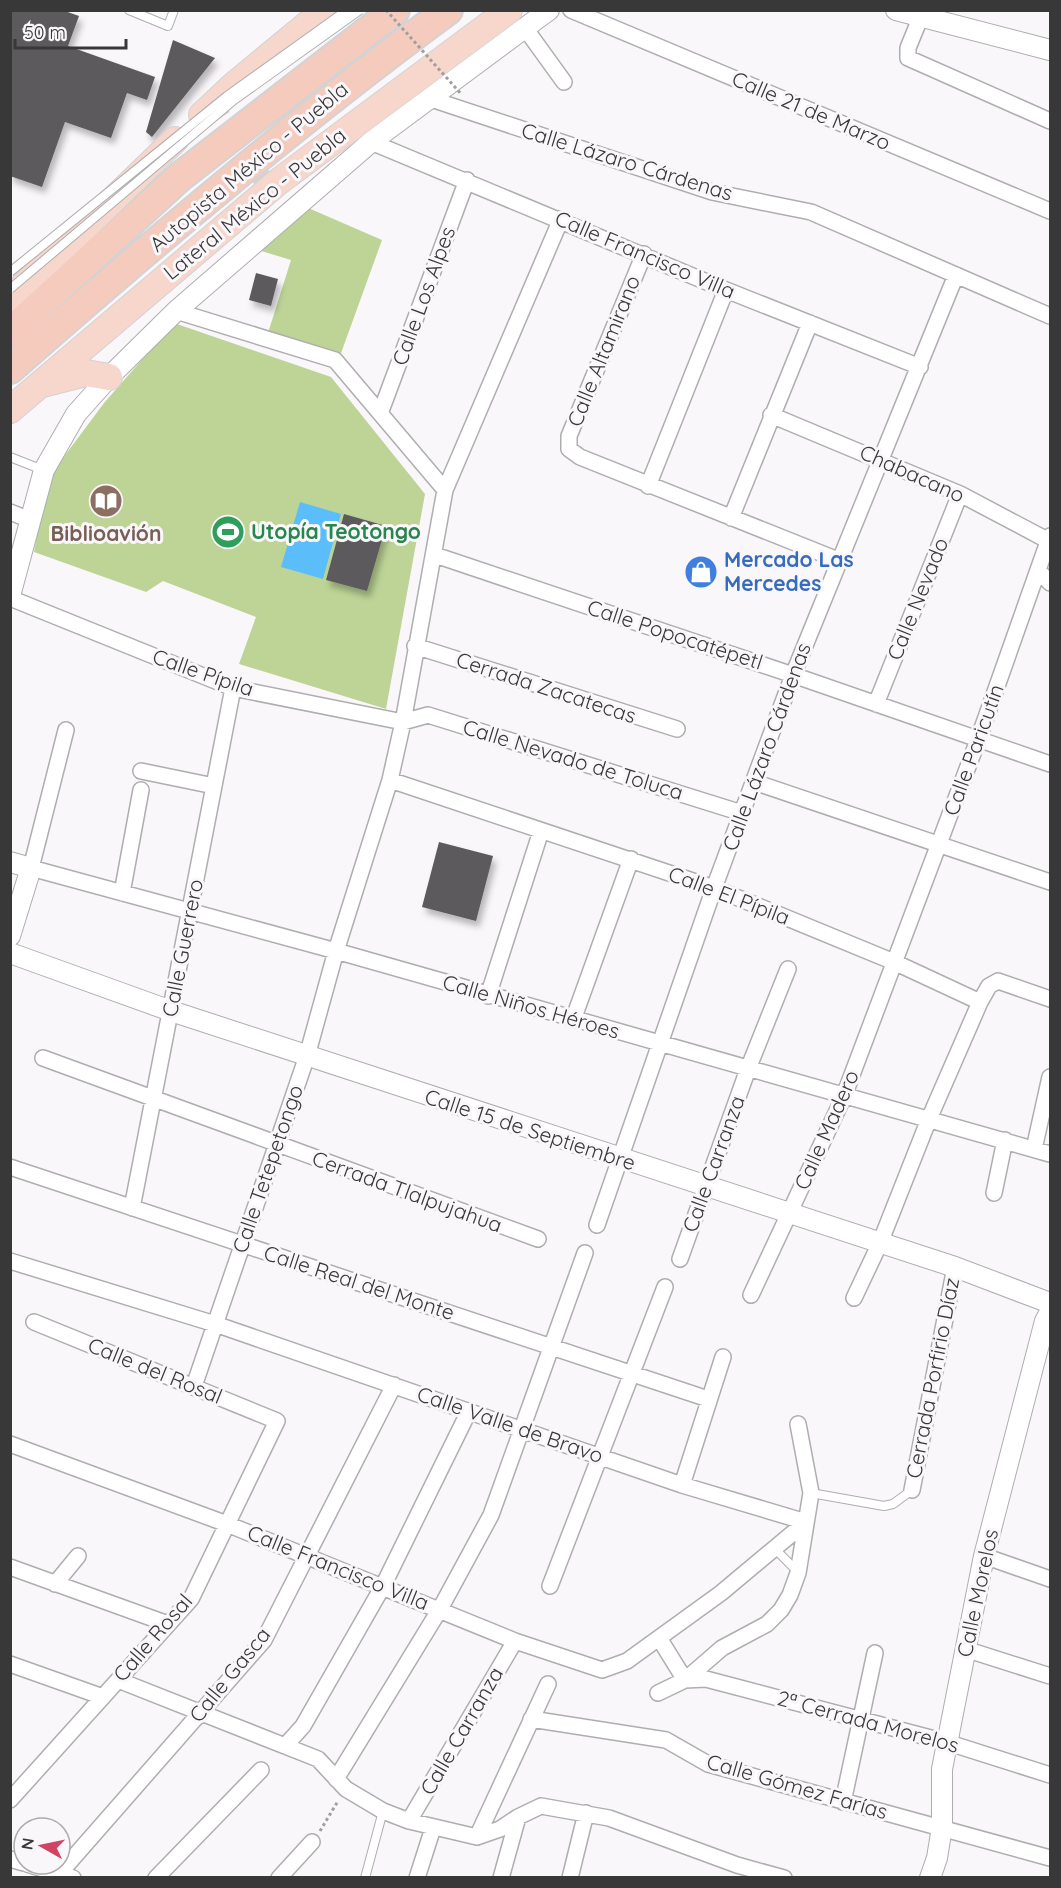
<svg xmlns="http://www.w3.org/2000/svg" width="1061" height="1888" font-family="Quicksand,sans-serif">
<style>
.green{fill:#bdd496}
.water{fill:#5bbefb}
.building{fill:#5c5a5c;filter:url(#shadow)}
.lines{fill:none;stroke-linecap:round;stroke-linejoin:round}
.tertiary-tunnel{stroke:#d3d1d4;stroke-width:20;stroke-dasharray:20 10;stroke-linecap:butt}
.service-casing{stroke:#afadb0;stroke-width:10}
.minor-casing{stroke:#afadb0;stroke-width:18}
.tertiary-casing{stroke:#afadb0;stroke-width:22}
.trunk-casing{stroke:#d3d3d3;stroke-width:28}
.motorway-casing{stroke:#d3d3d3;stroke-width:32}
.path{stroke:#a09ea1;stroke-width:3;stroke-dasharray:3 3;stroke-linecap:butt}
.service{stroke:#fff;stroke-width:8}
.minor{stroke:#fff;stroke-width:15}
.tertiary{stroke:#fff;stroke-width:20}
.trunk{stroke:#f7d6cb;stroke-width:26}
.motorway{stroke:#f5cbbe;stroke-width:28}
.service-bridge-casing{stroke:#afadb0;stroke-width:10;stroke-linecap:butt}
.path-bridge{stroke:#a09ea1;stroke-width:3;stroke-dasharray:3 3;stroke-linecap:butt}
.service-bridge{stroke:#fff;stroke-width:8}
.labels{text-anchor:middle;stroke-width:6;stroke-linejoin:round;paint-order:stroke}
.street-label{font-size:21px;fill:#393839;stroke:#faf7fb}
.leisure-label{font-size:21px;font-weight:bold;fill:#27864d;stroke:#faf7fb;text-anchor:start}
.education-label{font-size:21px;font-weight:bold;fill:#785e54;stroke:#faf7fb}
.shop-label{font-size:21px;font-weight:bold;fill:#366cbe;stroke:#faf7fb;text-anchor:start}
</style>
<defs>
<filter id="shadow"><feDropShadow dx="3.5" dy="6" stdDeviation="3" flood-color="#0004"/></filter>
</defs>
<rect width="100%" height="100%" fill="#faf7fb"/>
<path class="green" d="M306 207 382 240 340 356 268 333 291 260 258 250Z
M174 323 331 377 425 494 386 709 239 664 256 617 163 581 146 592 34 552 41 512 52 477 60 462 104 403Z"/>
<path class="water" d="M300 502 341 514 323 579 281 567Z"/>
<path class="building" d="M10 10H62L79 16 68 46 155 77 147 100 127 93 111 138 65 122 42 187 10 176Z
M173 40 215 58 152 137 146 132Z
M256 273 278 279 271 306 249 300Z
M344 514 386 526 367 591 326 580Z
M439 842 493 856 476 921 422 907Z"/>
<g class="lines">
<path class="tertiary-tunnel" d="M210 101 277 200"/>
<defs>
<path id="service" d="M129 10 168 26 174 10
M10 457 43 470
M811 1493 884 1506 893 1504 912 1490
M773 1547 798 1572
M365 1878 383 1811"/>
<path id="minor" d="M571 10 1050 211
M921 16 908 48V58L1050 121
M525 28 564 82
M431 99 712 192 811 212 1050 316
M371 142 726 290 920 367
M644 254 569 436V449L580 457 838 560
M176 311 335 360 445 490
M381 411 467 180
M771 415 960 494 1049 541
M648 486 726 290
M10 512 30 520
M731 518 810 323
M435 555 793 675 1050 764
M1038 570 1050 583
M10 598 233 688 403 722 428 715 742 813
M415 646 677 729
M876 704 960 494
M66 730 31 868 336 951 1050 1154
M141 771 214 786
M390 780 714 888 894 962 980 1002 989 986 998 981 1050 999
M754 782 1050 882
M122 893 141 790
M488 996 541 831
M573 1020 631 859
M43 1058 538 1239
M1034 1149 1050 1077
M10 1167 708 1399
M994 1193 1005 1140
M132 1208 233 688
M597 1225 714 888 793 675 956 275
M680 1259 748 1069 788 969
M10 1261 215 1324 682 1485 806 1522
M751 1295 844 1096 978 740 1050 536
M854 1298 880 1243 929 1119 980 1002
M194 1386 307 1056 336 951 390 780 403 722 445 490 561 219
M10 1444 227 1524 515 1641 602 1670 627 1661 721 1593 806 1522
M682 1485 723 1357
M912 1490 955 1267
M984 1556 1050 1579
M10 1567 168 1624
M55 1584 78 1556
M550 1586 665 1287
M659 1638 685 1680
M965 1649 1050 1676
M10 1664 103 1697
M118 1680 318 1759 346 1789 383 1811 409 1821 477 1837 500 1829 518 1817
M685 1680 706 1679 946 1742 1050 1775
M658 1693 685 1680 722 1648 767 1624 781 1610 790 1595 798 1573 811 1493 798 1424
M531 1719 666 1740 708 1764 1050 1858
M285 1746 303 1726 383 1586 469 1411
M336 1779 440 1609 491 1515 585 1253
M10 1800 191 1599 277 1421 34 1322
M843 1802 875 1653
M409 1821 515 1641
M477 1837 548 1684
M10 1859 24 1863
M27 1864 73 1878
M59 1874 264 1640 394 1385
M156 1878 261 1770
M279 1878 312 1842
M417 1878 433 1828
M501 1878 518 1817 541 1806 609 1818 737 1865 784 1878
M570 1878 586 1813"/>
<path id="tertiary" d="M896 10 1050 50
M10 596 44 470 76 414 109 377 176 311 371 142 549 10
M10 862 31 868 10 936
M10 953 171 1011 955 1267 1050 1303
M930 1878 937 1858 942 1827V1769L984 1556 1045 1321 1050 1312"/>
<path id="trunk" d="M202 115 234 85 325 10
M10 299 175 140
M43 384 86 373 109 377
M10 410 278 182 509 10"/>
<path id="motorway" d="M10 332 181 176 395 10
M10 369C152 244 296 122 448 10"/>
</defs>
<use href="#service" class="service-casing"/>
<use href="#minor" class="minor-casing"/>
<use href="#tertiary" class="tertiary-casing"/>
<use href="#trunk" class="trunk-casing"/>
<use href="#motorway" class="motorway-casing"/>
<path class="path" d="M320 1831 338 1801"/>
<use href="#service" class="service"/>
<use href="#minor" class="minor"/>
<use href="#tertiary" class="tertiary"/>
<use href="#trunk" class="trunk"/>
<use href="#motorway" class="motorway"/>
<defs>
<path id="service-bridge" d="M10 272 227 96 347 10
M10 289 234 100 360 10"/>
</defs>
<use href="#service-bridge" class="service-bridge-casing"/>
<path class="path-bridge" d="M386 10 462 95"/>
<use href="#service-bridge" class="service-bridge"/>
</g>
<defs>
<symbol id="library-disc" viewBox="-11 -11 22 22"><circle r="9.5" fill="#8d6e63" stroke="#faf7fb"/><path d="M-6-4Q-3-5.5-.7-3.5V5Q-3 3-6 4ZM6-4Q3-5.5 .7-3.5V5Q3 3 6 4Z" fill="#fff"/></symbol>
<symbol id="stadium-disc" viewBox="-11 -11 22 22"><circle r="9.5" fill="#2e9e5b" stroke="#faf7fb"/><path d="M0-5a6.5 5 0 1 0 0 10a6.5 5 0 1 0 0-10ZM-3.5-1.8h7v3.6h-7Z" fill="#fff"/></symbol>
<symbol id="shop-disc" viewBox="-11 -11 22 22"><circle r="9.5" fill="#3f7fe0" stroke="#faf7fb"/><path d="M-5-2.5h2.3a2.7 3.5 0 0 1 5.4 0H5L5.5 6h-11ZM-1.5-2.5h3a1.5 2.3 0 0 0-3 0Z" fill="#fff"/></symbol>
</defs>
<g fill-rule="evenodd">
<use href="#library-disc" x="87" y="482" width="38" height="38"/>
<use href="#stadium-disc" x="209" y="513" width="38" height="38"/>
<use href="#shop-disc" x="682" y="553" width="38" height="38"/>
</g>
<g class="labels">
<g class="street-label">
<text transform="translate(811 111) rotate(23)" y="7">Calle 21 de Marzo</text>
<text transform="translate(627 162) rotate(17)" y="7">Calle Lázaro Cárdenas</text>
<text transform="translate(249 167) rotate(-40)" y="7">Autopista México - Puebla</text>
<text transform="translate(255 204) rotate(-39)" y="7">Lateral México - Puebla</text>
<text transform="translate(645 255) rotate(23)" y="7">Calle Francisco Villa</text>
<text transform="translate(424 296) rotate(-70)" y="7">Calle Los Alpes</text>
<text transform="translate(604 351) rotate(-68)" y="7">Calle Altamirano</text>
<text transform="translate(912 474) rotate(24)" y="7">Chabacano</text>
<text transform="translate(918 599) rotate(-68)" y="7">Calle Nevado</text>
<text transform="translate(675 635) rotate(18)" y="7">Calle Popocatépetl</text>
<text transform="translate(203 673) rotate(19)" y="7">Calle Pípila</text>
<text transform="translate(546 688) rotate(18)" y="7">Cerrada Zacatecas</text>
<text transform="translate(767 747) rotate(-70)" y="7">Calle Lázaro Cárdenas</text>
<text transform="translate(974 750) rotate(-70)" y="7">Calle Paricutín</text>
<text transform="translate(573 760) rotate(17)" y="7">Calle Nevado de Toluca</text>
<text transform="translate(729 896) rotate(21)" y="7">Calle El Pípila</text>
<text transform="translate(183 948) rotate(-79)" y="7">Calle Guerrero</text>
<text transform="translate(531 1007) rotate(16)" y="7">Calle Niños Héroes</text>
<text transform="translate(530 1130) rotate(18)" y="7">Calle 15 de Septiembre</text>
<text transform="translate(827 1130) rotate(-66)" y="7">Calle Madero</text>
<text transform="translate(714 1164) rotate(-70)" y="7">Calle Carranza</text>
<text transform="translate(268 1169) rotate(-71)" y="7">Calle Tetepetongo</text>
<text transform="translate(407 1192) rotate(20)" y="7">Cerrada Tlalpujahua</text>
<text transform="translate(359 1283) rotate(18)" y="7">Calle Real del Monte</text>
<text transform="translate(155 1371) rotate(22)" y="7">Calle del Rosal</text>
<text transform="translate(933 1378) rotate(-79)" y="7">Cerrada Porfirio Díaz</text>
<text transform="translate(510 1425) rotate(19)" y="7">Calle Valle de Bravo</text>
<text transform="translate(338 1568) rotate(22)" y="7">Calle Francisco Villa</text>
<text transform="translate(978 1593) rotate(-78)" y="7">Calle Morelos</text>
<text transform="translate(153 1638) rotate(-49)" y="7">Calle Rosal</text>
<text transform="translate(230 1675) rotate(-51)" y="7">Calle Gasca</text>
<text transform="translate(868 1722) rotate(15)" y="7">2ª Cerrada Morelos</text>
<text transform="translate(462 1731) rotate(-60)" y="7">Calle Carranza</text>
<text transform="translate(797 1787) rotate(16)" y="7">Calle Gómez Farías</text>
</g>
<g class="leisure-label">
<text x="251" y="539">Utopía Teotongo</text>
</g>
<g class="education-label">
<text x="106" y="541">Biblioavión</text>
</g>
<g class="shop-label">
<text x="724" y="567">Mercado Las<tspan x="724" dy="24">Mercedes</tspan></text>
</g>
</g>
<rect width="1061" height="1888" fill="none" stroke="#393839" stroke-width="24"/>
<g transform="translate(42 1846) rotate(279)"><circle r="28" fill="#faf7fb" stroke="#adabad" stroke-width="1.5"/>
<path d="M0-4.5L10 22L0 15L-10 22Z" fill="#d14263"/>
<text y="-9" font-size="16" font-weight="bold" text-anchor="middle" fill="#393839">N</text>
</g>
<path d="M15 39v9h111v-9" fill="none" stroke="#393839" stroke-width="3"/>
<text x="24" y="39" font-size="18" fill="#393839" stroke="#faf7fb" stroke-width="4.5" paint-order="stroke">50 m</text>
</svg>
